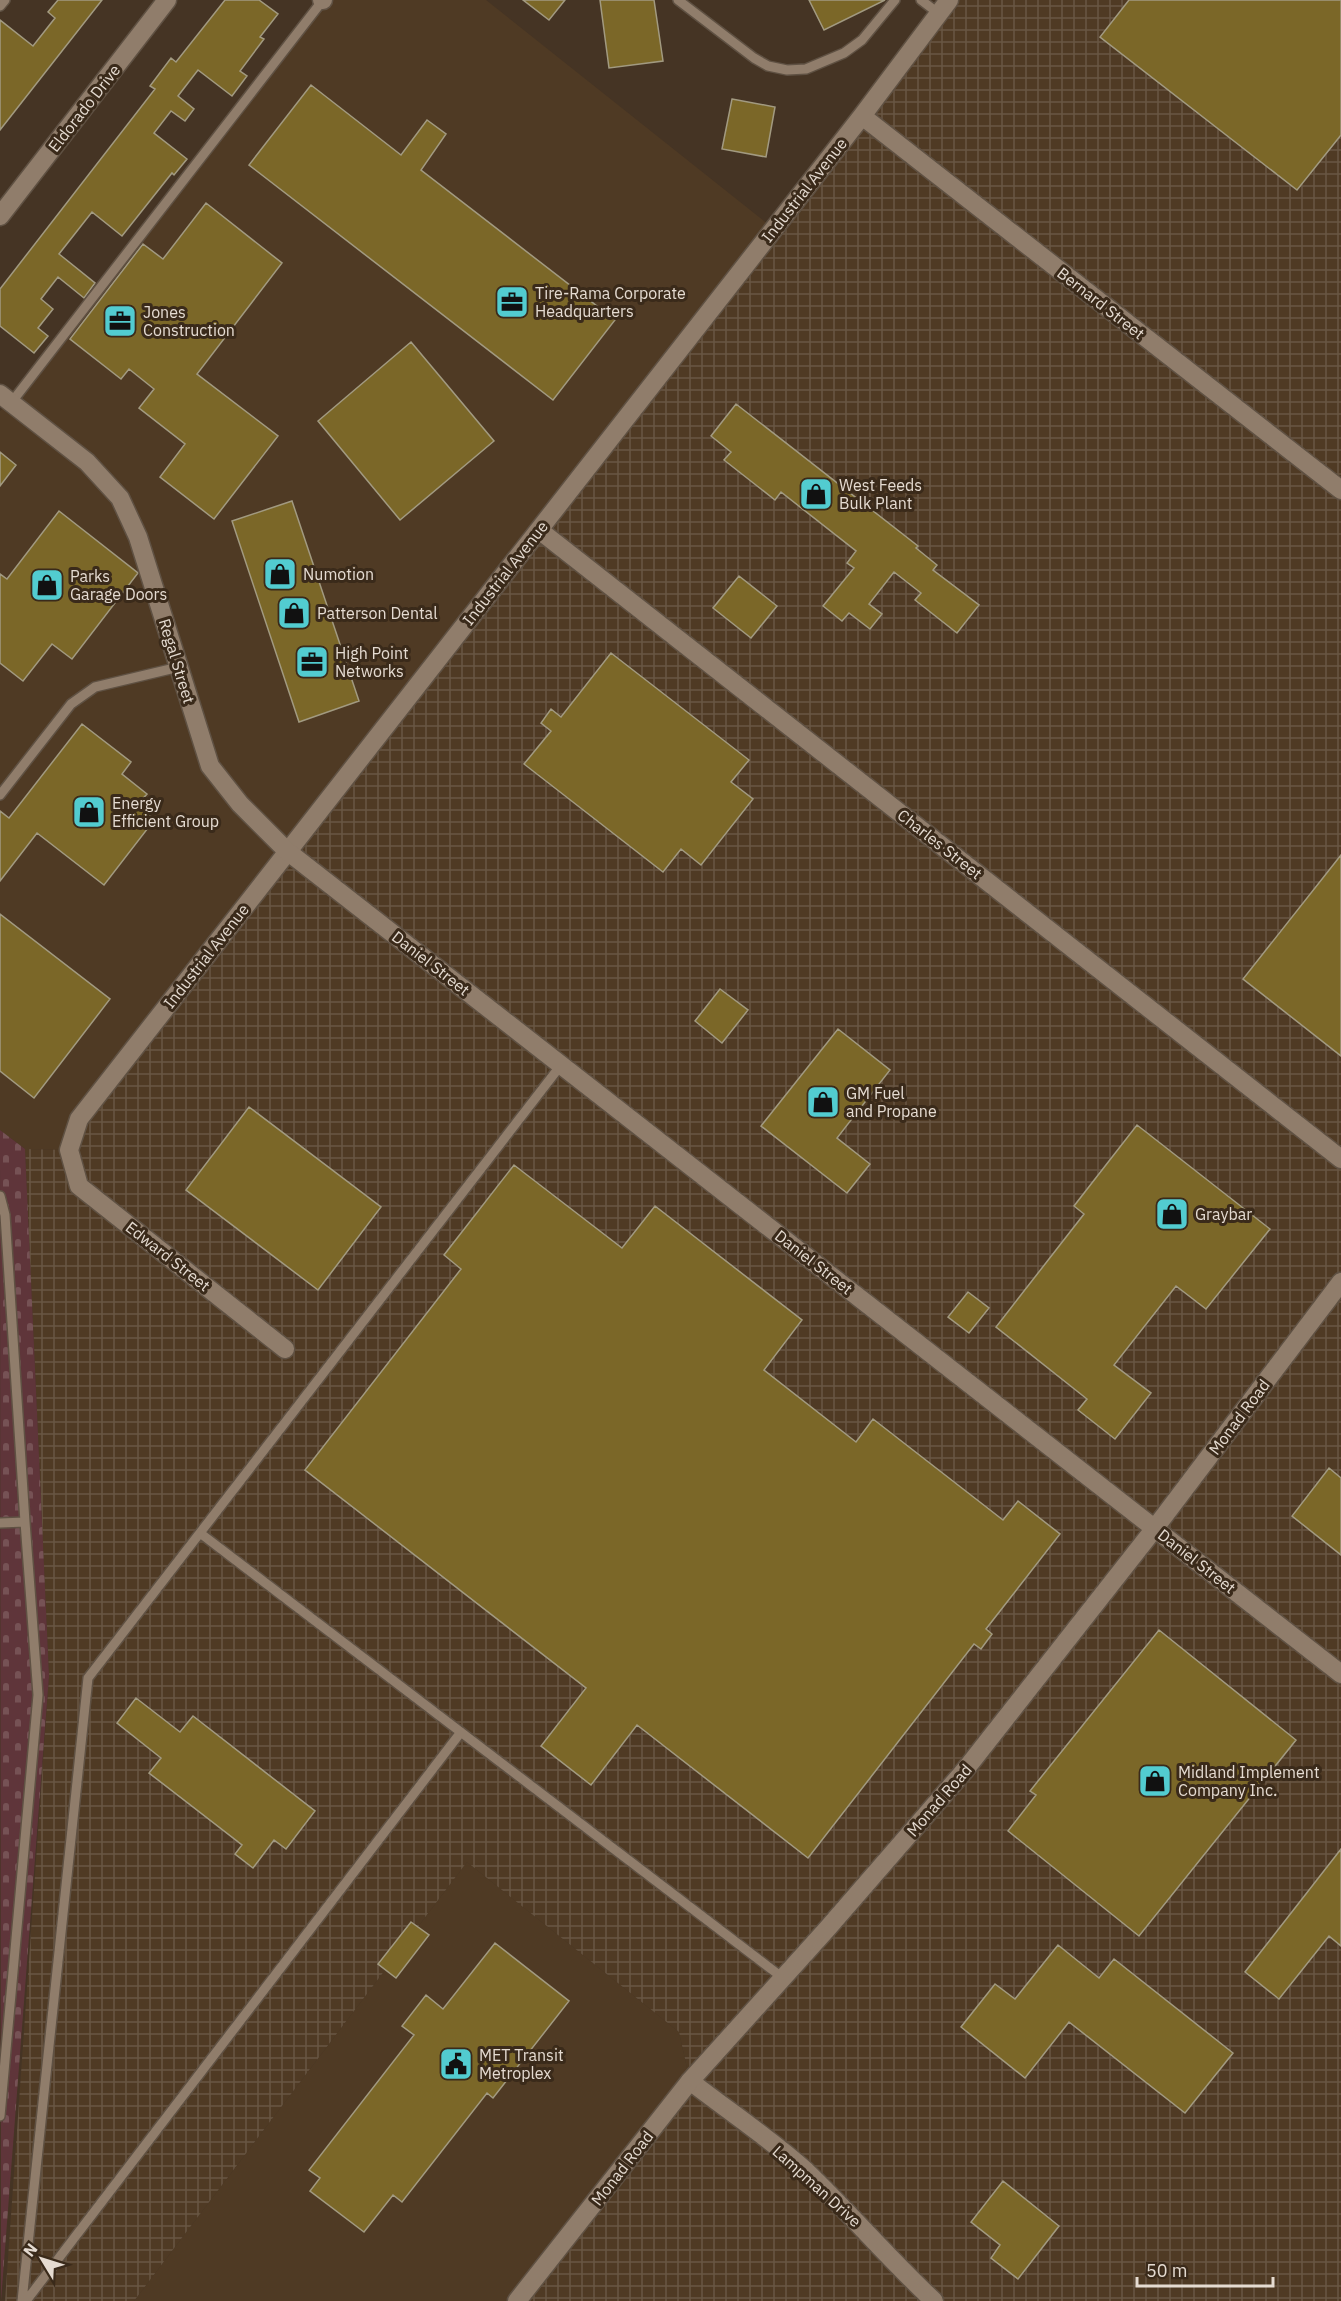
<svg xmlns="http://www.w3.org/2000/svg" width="1341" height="2301" font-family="'IBM Plex Sans',sans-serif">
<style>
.built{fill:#4f3a24}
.industrial{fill:url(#industrial-grid)}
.cemetery{fill:url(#cemetery-stones)}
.building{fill:#7b6728;stroke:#a29a81;stroke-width:1.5}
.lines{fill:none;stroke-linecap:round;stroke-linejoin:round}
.lane-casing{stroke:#5f5143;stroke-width:12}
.street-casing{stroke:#5f5143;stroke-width:21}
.secondary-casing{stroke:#5f5143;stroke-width:21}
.lane{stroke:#907d6b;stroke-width:9}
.street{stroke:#907d6b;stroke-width:18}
.secondary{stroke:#907d6b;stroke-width:18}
.labels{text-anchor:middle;stroke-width:6;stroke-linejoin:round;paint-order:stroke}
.street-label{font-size:16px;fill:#e5dbd1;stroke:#3a2a1a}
.poi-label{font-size:16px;fill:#e5dbd1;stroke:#3a2a1a;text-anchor:start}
</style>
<defs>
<pattern id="industrial-grid" width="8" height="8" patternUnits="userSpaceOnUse" patternTransform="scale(1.5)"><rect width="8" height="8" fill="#4f3a24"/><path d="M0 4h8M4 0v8" fill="none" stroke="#685643"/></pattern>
<pattern id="cemetery-stones" width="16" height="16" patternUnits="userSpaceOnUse" patternTransform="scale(1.5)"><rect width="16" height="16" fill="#5f353a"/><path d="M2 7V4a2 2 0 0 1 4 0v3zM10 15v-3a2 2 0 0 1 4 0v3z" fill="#765255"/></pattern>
</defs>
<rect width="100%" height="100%" fill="#453424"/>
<path class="built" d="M323 0H486L774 229 69 1150 25 1149 0 1130V411L11 402Z
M467 1862 679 2032 690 2081 517 2301H134Z"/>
<path class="industrial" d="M951 0H1341V2301H517L690 2081 679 2032 467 1862 134 2301H5L49 1676 25 1149 69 1150 79 1119Z"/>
<path class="cemetery" d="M0 1130 25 1149 49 1676 1 2301Z"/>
<path class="building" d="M58 0H102L0 130V20L33 46 55 18 48 12Z
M225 0H259L278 14 260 37 264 39 240 71 247 76 232 96 198 70 178 96 194 109 185 121 171 111 154 133 187 159 174 175 172 173 122 236 92 212 59 254 95 283 84 298 58 277 41 299 53 309 38 328 48 336 34 353 0 326V289L155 89 150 86 171 58 176 62Z
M523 0H565L549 20Z
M600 0H654L663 61 609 68Z
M809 0H885L824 30Z
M1129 0H1341V135L1297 190 1100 37Z
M311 85 401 155 427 120 446 134 421 170 615 320 553 400 249 165Z
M732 99 775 107 766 157 722 149Z
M206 203 282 263 197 374 278 436 214 519 160 477 185 444 139 408 154 389 129 369 121 379 70 339 143 244 163 259Z
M411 342 494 441 400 520 318 421Z
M736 404 918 546 916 548 937 565 933 570 979 605 957 633 915 600 921 593 894 572 869 604 882 614 870 629 849 613 842 621 823 606 854 568 847 563 856 551 781 492 775 500 724 460 731 452 711 436Z
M0 452 16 465 0 486Z
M292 501 359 701 299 722 232 521Z
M59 511 138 573 72 659 52 644 23 681 0 663V574L7 579Z
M739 576 777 606 751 638 713 608Z
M611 653 749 760 731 782 753 799 701 865 681 849 663 872 524 764 551 731 541 723 551 709 561 717Z
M82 724 131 762 122 774 147 794 137 805 155 819 104 885 37 833 0 881V811L9 818Z
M1341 855V1056L1243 979Z
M0 914 110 999 34 1098 0 1071Z
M720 989 748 1010 722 1043 695 1021Z
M838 1029 890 1070 837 1138 870 1164 847 1193 761 1126Z
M249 1107 381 1207 318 1290 186 1190Z
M1137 1125 1270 1229 1206 1309 1176 1286 1114 1365 1151 1393 1115 1439 1078 1410 1087 1399 996 1327 1084 1214 1074 1206Z
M514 1165 622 1248 655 1206 802 1320 764 1370 856 1442 873 1419 1003 1520 1018 1501 1060 1534 986 1629 992 1634 981 1649 974 1644 808 1858 637 1725 591 1785 541 1746 586 1688 305 1470 461 1269 444 1255Z
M968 1292 989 1308 969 1333 948 1317Z
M1329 1468 1341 1478V1555L1292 1516Z
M1159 1630 1296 1740 1139 1936 1008 1831 1036 1795 1030 1791Z
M136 1698 180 1732 193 1716 315 1811 286 1849 274 1840 253 1868 235 1854 242 1845 149 1773 161 1758 117 1723Z
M1341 1849V1946L1329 1936 1279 1999 1245 1972Z
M411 1922 429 1935 396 1978 378 1964Z
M495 1943 569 2001 493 2098 487 2093 402 2202 393 2195 364 2232 310 2191 320 2178 309 2170 414 2035 402 2026 426 1995 443 2009Z
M1058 1945 1099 1978 1114 1959 1233 2053 1185 2113 1069 2022 1025 2078 961 2027 995 1984 1015 1999Z
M1003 2181 1059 2226 1018 2279 991 2258 1000 2245 971 2222Z"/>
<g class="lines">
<defs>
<path id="lane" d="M678 0 754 58 768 66 787 70 806 69 844 53 862 40 895 0
M921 0 938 13
M0 6 5 0
M11 403 323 0
M0 795 71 704 95 687 179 667
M0 1196 5 1215 25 1522 0 1523
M200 1533 783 1978
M0 2116 38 1695 25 1522
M22 2301 88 1678 561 1065
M26 2301 461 1732"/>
<path id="street" d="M322 0H323
M862 116 1341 490
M0 216 167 0
M539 530 1341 1159
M285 1349 79 1186 69 1150 79 1119 862 116 949 0
M690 2081C727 2110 772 2140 806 2171 850 2213 889 2259 934 2301"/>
<path id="secondary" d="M0 394 87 462 120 498 138 537 210 766 240 804 287 851 1341 1674
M517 2301 690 2081 827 1929 965 1770 1155 1528 1341 1282"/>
</defs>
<use href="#lane" class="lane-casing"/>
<use href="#street" class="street-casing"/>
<use href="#secondary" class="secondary-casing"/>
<use href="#lane" class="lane"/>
<use href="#street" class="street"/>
<use href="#secondary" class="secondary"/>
</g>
<defs>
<symbol id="office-square" viewBox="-11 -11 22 22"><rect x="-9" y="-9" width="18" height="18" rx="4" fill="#52ccd0" stroke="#3a2a1a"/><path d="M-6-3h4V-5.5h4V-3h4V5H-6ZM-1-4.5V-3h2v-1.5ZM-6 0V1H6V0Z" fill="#111"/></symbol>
<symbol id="shop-square" viewBox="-11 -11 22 22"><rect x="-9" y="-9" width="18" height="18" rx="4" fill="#52ccd0" stroke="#3a2a1a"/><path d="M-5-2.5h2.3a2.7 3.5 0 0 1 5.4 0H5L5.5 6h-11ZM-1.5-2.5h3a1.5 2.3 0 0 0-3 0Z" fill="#111"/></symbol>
<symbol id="civic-square" viewBox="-11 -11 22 22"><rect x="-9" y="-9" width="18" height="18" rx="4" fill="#52ccd0" stroke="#3a2a1a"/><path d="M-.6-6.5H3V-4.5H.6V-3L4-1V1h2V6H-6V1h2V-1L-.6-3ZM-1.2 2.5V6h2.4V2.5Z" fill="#111"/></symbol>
</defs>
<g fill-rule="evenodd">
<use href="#office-square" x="493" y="283" width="38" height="38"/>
<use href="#office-square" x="101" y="302" width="38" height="38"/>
<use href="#shop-square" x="797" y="475" width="38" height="38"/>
<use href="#shop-square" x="261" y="555" width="38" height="38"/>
<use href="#shop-square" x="28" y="566" width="38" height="38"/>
<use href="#shop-square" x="275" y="594" width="38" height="38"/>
<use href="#office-square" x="293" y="643" width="38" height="38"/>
<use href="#shop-square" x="70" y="793" width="38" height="38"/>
<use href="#shop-square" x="804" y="1083" width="38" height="38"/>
<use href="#shop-square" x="1153" y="1195" width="38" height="38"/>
<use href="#shop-square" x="1136" y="1762" width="38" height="38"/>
<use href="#civic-square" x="437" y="2045" width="38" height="38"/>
</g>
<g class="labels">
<g class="street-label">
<text transform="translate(84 108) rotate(-52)" y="6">Eldorado Drive</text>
<text transform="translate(804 190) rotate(-52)" y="6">Industrial Avenue</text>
<text transform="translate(1101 303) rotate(38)" y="6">Bernard Street</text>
<text transform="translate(505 573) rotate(-52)" y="6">Industrial Avenue</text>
<text transform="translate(177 661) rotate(73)" y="6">Regal Street</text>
<text transform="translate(940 844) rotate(38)" y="6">Charles Street</text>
<text transform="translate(206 956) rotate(-52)" y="6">Industrial Avenue</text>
<text transform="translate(431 963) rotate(38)" y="6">Daniel Street</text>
<text transform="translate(168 1256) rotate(38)" y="6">Edward Street</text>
<text transform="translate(814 1262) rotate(38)" y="6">Daniel Street</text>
<text transform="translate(1239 1417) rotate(-53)" y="6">Monad Road</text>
<text transform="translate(1197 1561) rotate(38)" y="6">Daniel Street</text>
<text transform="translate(939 1800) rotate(-49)" y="6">Monad Road</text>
<text transform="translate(622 2168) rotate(-52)" y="6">Monad Road</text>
<text transform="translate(817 2186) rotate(42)" y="6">Lampman Drive</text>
</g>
<g class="poi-label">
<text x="535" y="299">Tire-Rama Corporate<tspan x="535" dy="18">Headquarters</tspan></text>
<text x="143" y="318">Jones<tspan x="143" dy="18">Construction</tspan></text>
<text x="839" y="491">West Feeds<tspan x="839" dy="18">Bulk Plant</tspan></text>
<text x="303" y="580">Numotion</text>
<text x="70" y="582">Parks<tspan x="70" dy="18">Garage Doors</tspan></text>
<text x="317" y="619">Patterson Dental</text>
<text x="335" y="659">High Point<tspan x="335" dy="18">Networks</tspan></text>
<text x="112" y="809">Energy<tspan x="112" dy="18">Efficient Group</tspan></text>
<text x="846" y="1099">GM Fuel<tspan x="846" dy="18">and Propane</tspan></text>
<text x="1195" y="1220">Graybar</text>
<text x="1178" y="1778">Midland Implement<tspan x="1178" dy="18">Company Inc.</tspan></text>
<text x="479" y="2061">MET Transit<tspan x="479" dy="18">Metroplex</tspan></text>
</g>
</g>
<g transform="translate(42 2259) rotate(308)" stroke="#3a2a1a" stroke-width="4.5" paint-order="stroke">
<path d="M0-4.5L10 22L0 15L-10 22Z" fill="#e5dbd1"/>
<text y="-9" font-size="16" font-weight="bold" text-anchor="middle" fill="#e5dbd1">N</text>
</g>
<path d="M1137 2277v9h136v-9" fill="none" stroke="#e5dbd1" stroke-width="3"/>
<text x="1146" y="2277" font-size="18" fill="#e5dbd1" stroke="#3a2a1a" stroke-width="4.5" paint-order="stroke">50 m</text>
</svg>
